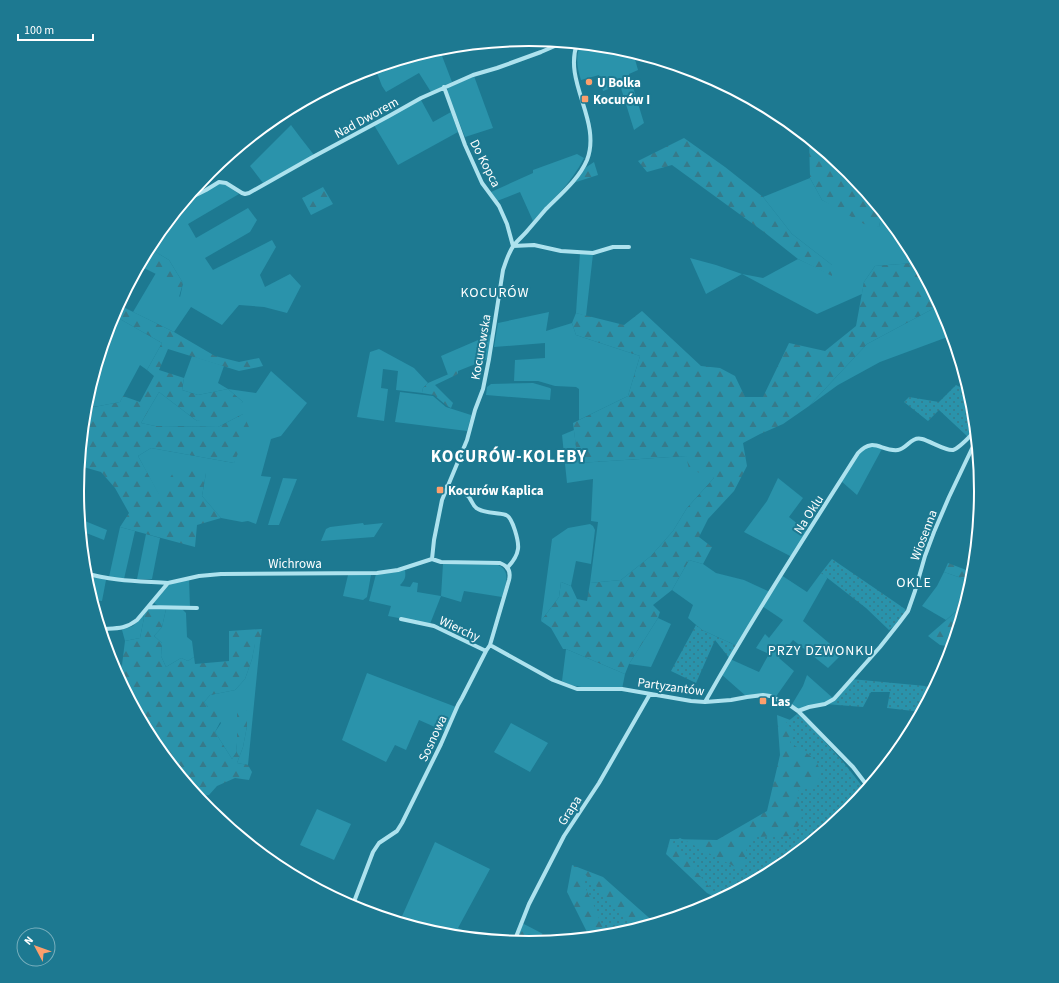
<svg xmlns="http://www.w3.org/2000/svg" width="1059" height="983" font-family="'Source Sans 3',sans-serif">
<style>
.grass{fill:#2a93ab}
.forest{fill:url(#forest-firs)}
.park{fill:url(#park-dots)}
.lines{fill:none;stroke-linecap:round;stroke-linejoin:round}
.minor{stroke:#ade2ee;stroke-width:4}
.poi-dot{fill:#fd9f6c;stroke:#1d7991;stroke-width:1.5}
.labels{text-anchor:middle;stroke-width:4;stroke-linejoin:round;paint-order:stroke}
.poi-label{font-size:13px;font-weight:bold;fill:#fff;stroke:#1d7991;text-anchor:start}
.street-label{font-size:13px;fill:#fff;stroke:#1d7991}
.neighbourhood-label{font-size:14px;letter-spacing:1px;fill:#fff;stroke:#1d7991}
.district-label{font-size:17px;font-weight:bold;letter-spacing:1px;fill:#fff;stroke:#1d7991}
.rim{fill:none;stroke:#fff;stroke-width:2}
</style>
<defs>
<pattern id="forest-firs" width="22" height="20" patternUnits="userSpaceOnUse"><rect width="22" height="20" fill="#2a93ab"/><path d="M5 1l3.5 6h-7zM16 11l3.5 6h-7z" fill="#367a8a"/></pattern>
<pattern id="park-dots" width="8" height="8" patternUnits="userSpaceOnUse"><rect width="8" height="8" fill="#2a93ab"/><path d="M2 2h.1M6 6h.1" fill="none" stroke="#367a8a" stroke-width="1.8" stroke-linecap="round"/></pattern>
</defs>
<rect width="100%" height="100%" fill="#1d7991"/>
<path class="grass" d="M581 44 609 47 611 52 620 48 633 52 638 70 629 74 644 123 634 130 620 85 603 91 599 75 581 80C577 68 575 56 581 44Z
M439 48 452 82 431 92 419 73 386 92 382 86 375 68Z
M474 76 493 128 465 137 447 92 448 88Z
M421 100 433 122 451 112 458 132 398 165 374 125Z
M291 125 300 137 314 155 263 183 250 166Z
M577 154 584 158C572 183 551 201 533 221L520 192 497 201 491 192 533 173V170Z
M810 178 822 200 879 227 882 211 914 263 875 266 864 282 862 294 817 314 742 274 706 294 690 258 716 265 742 274 763 278 798 259 832 275V265L792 234 763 197Z
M219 183 226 185 239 194 188 224 196 238 248 208 257 220 250 232 205 258 213 270 272 240 276 247 260 275 265 287 290 274 301 286 287 313 264 307 239 305 222 325 191 307 174 332 133 312 156 273 180 297 183 283 169 260 149 248 153 240 185 202 208 191Z
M580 253 593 254 586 316 576 313Z
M940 305 948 319 953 335 880 362 838 385 809 406 867 344Z
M549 312 546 331 572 323 576 335 640 356 628 396 579 420V389L576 387 555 386 538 381H514L515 360 545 358V343L494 347 498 323Z
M113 315 162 343 147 370 140 365 120 402 94 407 87 400Z
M492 334 488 359 448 375 441 356Z
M379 349 414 368 428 383 423 388 422 393 396 390 398 371 383 369 381 388 388 389 384 421 357 417 370 352Z
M192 356 224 366 218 383 228 389 256 393 271 371 307 403 281 436 271 439 261 476 271 477 256 524 248 521 242 522 221 518 202 496 206 473 159 495 138 456 151 448 234 463 243 414 218 427 155 426 141 423 159 392 197 421 243 402 228 389 198 395 182 390 184 378Z
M533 383 550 388 551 389 550 400 486 395 487 387 491 384Z
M400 392 433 396 446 407 471 415V417L467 431 395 422Z
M574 430 578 463 686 456 714 478 687 508 673 531 651 556 621 580 590 583 598 522 591 521 593 479 567 483 562 435Z
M867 445 883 447 857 495 841 481 858 453Z
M283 478 297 479 279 525H268Z
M778 478 803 498 789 517 808 532 792 557 744 532 767 501Z
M80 519 107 530 104 540 81 531Z
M363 523 364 525 383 523 374 537 321 541 326 529 330 527Z
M590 524 593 526 595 530 591 564 576 561 571 586 561 582 559 597 541 621 552 539 568 528Z
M120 527 135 531 124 579 109 577Z
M146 534 160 538 152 579H137Z
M689 560 703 564 716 573 744 580 770 592 781 575 807 592 821 573 828 577 803 621 842 654 828 668 793 640 779 658 794 671 775 698 770 696 747 697 721 674 730 659 759 672 769 654 756 648 765 634 769 638 783 620 762 606 737 646 702 630 688 618 693 605 672 590Z
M443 564 498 565C512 571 505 586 502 597L464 591 461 602 441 596 430 624 388 616 391 606 369 601 376 574 390 573 405 570C406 577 405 580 400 585L401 586 410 587 413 582 418 583 417 592 441 596Z
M944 572 973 582 966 603 946 620 922 606 937 586Z
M85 575 106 580 102 601 92 600Z
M348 575H371L367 597 363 600 343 596Z
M189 579 190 607 159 606 155 604 154 602 170 584Z
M166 609H182L186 613 187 637 192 641 194 657 188 661 181 658 166 667 161 656 162 643 154 636 162 627Z
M143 615 144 618 140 638 125 641 122 630 133 626Z
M658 618 671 624 651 667 629 664Z
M255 643H260L248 765 237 763 243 747 247 726V711L237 710V743L236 753 232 759 215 732 221 723 204 702 210 695 235 690 245 679 252 659Z
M566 649 625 674 622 689 581 687 571 685 562 681Z
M367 673 456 707 444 731 419 720 406 750 395 745 386 762 342 740Z
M807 675 834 699 825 704 798 711 791 706 803 686Z
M511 723 548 743 530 772 494 752Z
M317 809 351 824 334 860 300 845Z
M435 842 490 869 458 928 484 940 441 935 399 923Z"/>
<path class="forest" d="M684 138 725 167 763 197 792 234 832 265V276L798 259 764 232 672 165 647 172 638 161Z
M809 138 848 170 866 194 882 211 879 227 864 224 822 200 810 178Z
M594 162 598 175 573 183 585 168Z
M323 187 333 204 311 215 302 198Z
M149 248 169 260 183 283 179 297 156 274 140 266Z
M914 263 919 265 940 305 867 344 809 406 783 424 760 434 743 443 747 466 734 491 708 519 699 537 712 547 703 564 689 560 672 590 653 605 660 612 658 618 629 664 625 674 566 649H563L551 628 541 621 559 597 561 582 571 586 577 599 587 601 590 583 621 580 651 556 673 531 687 508 714 478 689 469 686 456 578 463 573 423 628 396 640 356 576 335 572 323 576 313 624 325 642 311 701 366 720 368 735 376 745 397H763L789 343 825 351 856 326 864 282 875 266Z
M119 305 174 332 215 356 239 362 259 358 263 366 239 371 168 349 159 370 184 378 182 390 198 395 228 389 243 402 221 416 197 421 159 392 141 423 155 426 218 427 243 414 249 427 234 463 151 448 138 456 159 494 177 467 206 473 202 496 221 518 197 525 195 547 120 527 129 513 115 488 101 472 80 466 87 400 94 407 120 402 123 396 140 402 154 376 147 370 162 343 113 315Z
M458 370V374L435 385 453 403 451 408 447 406 434 395 422 393 423 388 428 383Z
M948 563 974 573 973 582 944 572Z
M966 603 953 647 940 645 928 636Z
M148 607 166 609 162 627 154 636 162 643 161 656 166 667 181 658 188 661 194 657 195 664 229 661V631L262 629 260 643 255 644 252 659 245 679 235 690 210 695 204 702 208 707H220L225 713 215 732 232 759 236 753 237 743V710L241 706 247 711V726L243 747 237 763 248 765 252 772 249 780 235 778 217 786 209 795 198 797 153 743 116 673 122 665 125 641 140 638 144 618 143 613Z
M777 715 814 729 862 796 849 812 781 868 720 900 707 893 666 854 670 839 717 840 767 811 780 755Z
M572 865 603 877 656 924 618 935 590 938 567 892Z
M522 923 545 935 541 943 529 944 514 942Z"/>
<path class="park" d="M956 385 970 392 973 403 976 430 968 437 939 410 928 421 904 402 909 397 939 402Z
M832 559 908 611 899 623 889 630 866 608 821 573Z
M696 625 702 630 737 646 730 659 715 640 696 683 671 671Z
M851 679 936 687 922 712 887 708 890 692H871L863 707 825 704Z
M797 714 809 724 844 763 866 791 849 812 781 868 720 900 691 865 678 851 672 842 680 838 739 869 744 862 748 842 756 837 790 836C809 817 800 814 796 792L804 788 814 787 821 775C819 758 804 751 790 743L794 731 786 723Z
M583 872 625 917 640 929 618 935 610 936 601 924 595 908 583 883Z"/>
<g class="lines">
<path class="minor" d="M444 87 465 145 482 183 499 206 507 224 513 246
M186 200 206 190 219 182 226 183 242 193 245 194 249 193 311 158 389 116 421 98 473 75 497 68 541 52 564 42
M513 246 534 245 561 251 593 253 613 247H629
M447 486C455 488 464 491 469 497 472 501 473 507 478 509 487 514 497 512 506 515 513 518 519 542 518 549 517 556 512 563 507 568
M432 559 434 540 442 500 467 440 475 410 483 389 489 359 503 270C506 262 508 253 514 245 518 240 524 235 528 230 534 223 540 216 546 209 561 194 579 179 587 160 602 121 563 82 577 44
M85 573C112 581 140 581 168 583
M148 607 197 608
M401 619 434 626 486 651
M100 629C116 628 124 630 137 620L168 583 199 576 221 574 377 573 398 570 432 559 441 562 500 563C508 566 511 572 509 580L490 645 486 651 462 698 458 705 441 744 402 823 397 831 379 843 373 852 352 907
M490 645 553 680 577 689H622L691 701 705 702 731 700 747 697 763 695 770 696 791 706 798 711 805 718 853 767 869 788
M705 702C753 617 806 535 858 453 874 436 881 452 898 450 907 449 911 436 922 439 930 441 946 451 953 450 960 448 971 435 976 430
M798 711 809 707 825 704 834 699 880 647 899 623 908 611 915 591 925 556 934 532 949 497 977 438
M514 942 529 904 564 836 599 783 650 694"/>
</g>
<g class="poi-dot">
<circle cx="589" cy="82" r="4"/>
<rect x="581" y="95" width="8" height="8" rx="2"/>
<rect x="436" y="486" width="8" height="8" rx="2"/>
<rect x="759" y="697" width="8" height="8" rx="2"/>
</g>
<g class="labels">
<g class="poi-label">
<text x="597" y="87">U Bolka</text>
<text x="593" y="104">Kocurów I</text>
<text x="448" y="495">Kocurów Kaplica</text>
<text x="771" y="706">Las</text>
</g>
<g class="street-label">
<text transform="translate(366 117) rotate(-29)" y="5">Nad Dworem</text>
<text transform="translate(486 163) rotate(63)" y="5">Do Kopca</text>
<text transform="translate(480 347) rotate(-80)" y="5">Kocurowska</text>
<text transform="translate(808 514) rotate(-57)" y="5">Na Oklu</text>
<text transform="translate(923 535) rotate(-69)" y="5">Wiosenna</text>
<text x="295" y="568">Wichrowa</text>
<text transform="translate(460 628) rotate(25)" y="5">Wierchy</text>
<text transform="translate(671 686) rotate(8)" y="5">Partyzantów</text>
<text transform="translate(432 738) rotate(-65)" y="5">Sosnowa</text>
<text transform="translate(569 810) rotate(-57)" y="5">Grapa</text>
</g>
<g class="neighbourhood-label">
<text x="495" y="297">KOCURÓW</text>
<text x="914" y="587">OKLE</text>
<text x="821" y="655">PRZY DZWONKU</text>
</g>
<g class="district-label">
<text x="509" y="462">KOCURÓW-KOLEBY</text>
</g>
</g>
<path d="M0 0H1059V983H0ZM84 491a445 445 0 1 1 890 0a445 445 0 1 1-890 0Z" fill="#1d7991" fill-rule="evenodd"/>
<path class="rim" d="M84 491a445 445 0 1 1 890 0a445 445 0 1 1-890 0Z"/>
<g transform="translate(36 947) rotate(311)"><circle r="19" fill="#1d7991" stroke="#77afbd"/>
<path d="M0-3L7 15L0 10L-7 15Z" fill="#fd9f6c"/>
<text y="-6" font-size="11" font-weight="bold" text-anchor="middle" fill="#ffffff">N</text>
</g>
<path d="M18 34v6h75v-6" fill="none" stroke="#ffffff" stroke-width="2"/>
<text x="24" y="34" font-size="12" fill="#ffffff" stroke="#1d7991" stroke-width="3" paint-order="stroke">100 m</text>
</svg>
